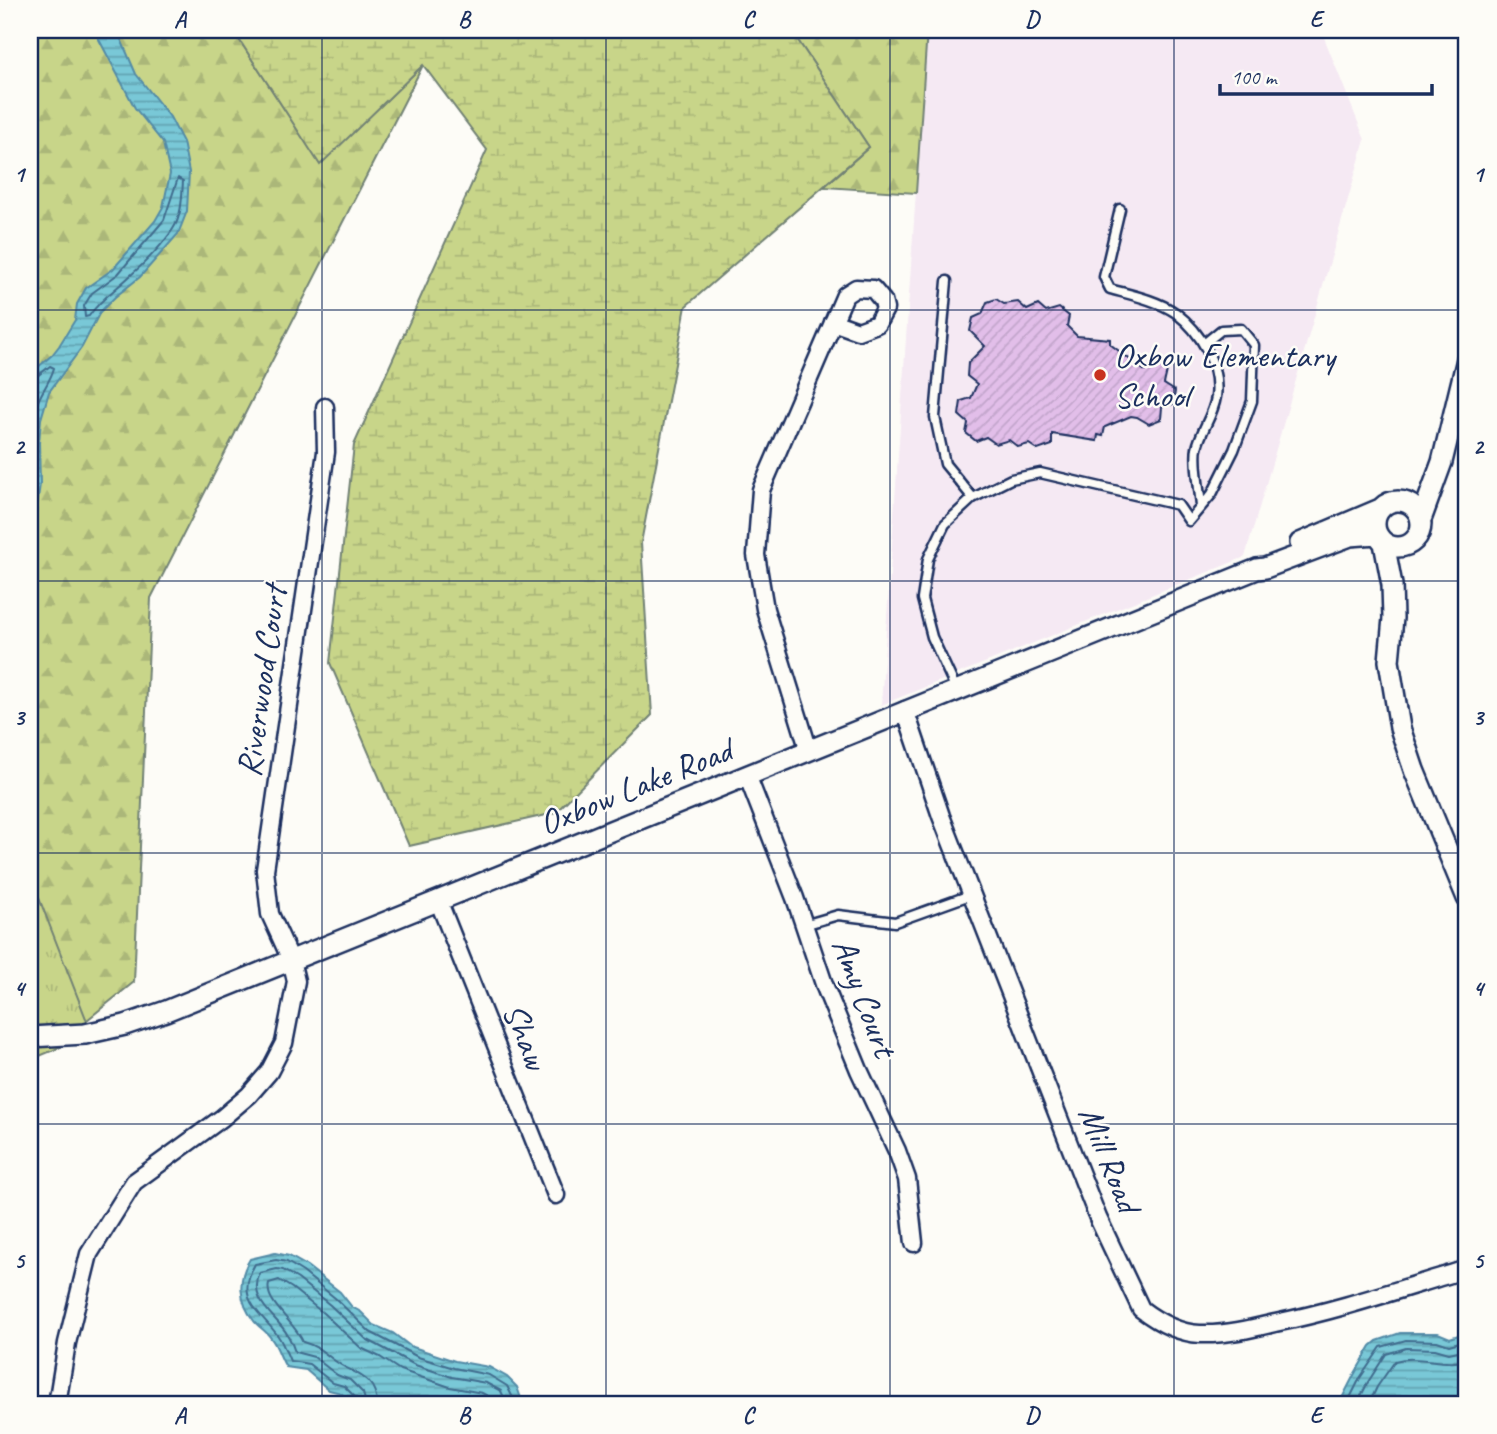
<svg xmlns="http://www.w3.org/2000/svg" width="1497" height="1434" font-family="Caveat,sans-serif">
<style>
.built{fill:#f5e9f3}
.forest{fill:url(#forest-firs);stroke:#728274;stroke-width:2}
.wetland{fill:url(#wetland-marsh);stroke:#728274;stroke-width:2}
.park{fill:url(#park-tufts);stroke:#728274;stroke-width:2}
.water{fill:url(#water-rules);stroke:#538ba7;stroke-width:2}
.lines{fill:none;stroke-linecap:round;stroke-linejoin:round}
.shore{stroke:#416c8e;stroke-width:2}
.building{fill:url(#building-hatch);stroke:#1b2f5e;stroke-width:2}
.service-casing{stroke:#1b2f5e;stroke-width:13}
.minor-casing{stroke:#1b2f5e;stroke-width:21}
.tertiary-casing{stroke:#1b2f5e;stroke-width:24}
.service{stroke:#fdfcf7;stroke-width:8}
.minor{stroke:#fdfcf7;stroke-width:16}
.tertiary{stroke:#fdfcf7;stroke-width:19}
.grid{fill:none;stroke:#1b2f5e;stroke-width:2;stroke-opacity:0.55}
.poi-dot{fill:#c8321e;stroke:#fdfcf7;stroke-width:2.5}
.labels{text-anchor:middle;stroke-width:5;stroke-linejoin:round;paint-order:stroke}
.poi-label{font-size:35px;fill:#1b2f5e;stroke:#fdfcf7;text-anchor:start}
.street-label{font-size:35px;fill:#1b2f5e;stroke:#fdfcf7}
.neatline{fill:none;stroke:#1b2f5e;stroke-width:2.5}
.grid-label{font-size:23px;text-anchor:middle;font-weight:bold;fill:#1b2f5e}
</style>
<defs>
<pattern id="forest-firs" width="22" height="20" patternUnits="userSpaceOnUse" patternTransform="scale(1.75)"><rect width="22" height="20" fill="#c8d589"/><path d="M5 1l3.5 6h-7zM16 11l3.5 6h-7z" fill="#abb779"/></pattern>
<pattern id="wetland-marsh" width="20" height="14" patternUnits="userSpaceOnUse" patternTransform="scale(1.75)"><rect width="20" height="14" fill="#c8d589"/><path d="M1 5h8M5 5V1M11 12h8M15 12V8" fill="none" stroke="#abb779"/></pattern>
<pattern id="park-tufts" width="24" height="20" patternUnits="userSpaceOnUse" patternTransform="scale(1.75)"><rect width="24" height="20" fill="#c8d589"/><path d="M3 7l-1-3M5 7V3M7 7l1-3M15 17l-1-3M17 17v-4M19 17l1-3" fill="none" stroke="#abb779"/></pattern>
<pattern id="water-rules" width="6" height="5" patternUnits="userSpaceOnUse" patternTransform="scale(1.75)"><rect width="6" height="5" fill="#79c8d7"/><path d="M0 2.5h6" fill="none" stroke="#62a3b2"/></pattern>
<pattern id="building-hatch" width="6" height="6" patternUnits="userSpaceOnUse" patternTransform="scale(1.75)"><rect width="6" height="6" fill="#e2bee9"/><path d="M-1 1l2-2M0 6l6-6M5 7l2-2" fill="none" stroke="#c1a4ca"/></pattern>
</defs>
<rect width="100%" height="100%" fill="#fdfcf7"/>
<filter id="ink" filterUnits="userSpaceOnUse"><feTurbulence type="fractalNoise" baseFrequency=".0143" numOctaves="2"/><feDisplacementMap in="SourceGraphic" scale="14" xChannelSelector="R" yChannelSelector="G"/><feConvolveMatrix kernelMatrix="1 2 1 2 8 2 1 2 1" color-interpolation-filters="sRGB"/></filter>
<g filter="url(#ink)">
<path class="built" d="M927 30H1321L1365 140 1245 557 881 705Z"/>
<path class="forest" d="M30 30H233L320 164 423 65 151 598 134 982 87 1020 30 1022Z
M791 30H927L916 193 824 187 869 147Z"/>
<path class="wetland" d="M233 30H791L869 147 686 306 641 543 652 715 555 813 409 846 330 663 354 445 487 150 423 65 320 165Z"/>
<path class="park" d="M30 875 92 1034 30 1060Z"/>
<path class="water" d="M94 30H117L136 74 170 117 183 142 189 172 187 211 178 234 140 277 115 297 100 312 82 347 49 392 41 419 39 443 40 484 30 556V374L52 355 59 346 75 320 77 304 86 288 113 269 155 221 163 207 170 174 163 143 135 108Z
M275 1253 289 1256 307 1266 340 1292 352 1307 361 1312 374 1325 393 1333 410 1346 455 1361 489 1367 507 1377 517 1387 523 1404H353L341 1393 329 1390 306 1370 286 1367C280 1358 278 1346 270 1337 266 1331 259 1327 254 1321 239 1302 237 1279 250 1259Z
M1467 1332V1404H1339L1354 1375 1371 1346 1377 1341 1400 1333H1438L1450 1338Z"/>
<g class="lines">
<path class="shore" d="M178 178 183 181C182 196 182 216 173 229 164 243 145 263 132 274 117 289 101 298 89 316L85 317 84 306 92 293 118 274 164 220Z
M30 378 36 377 50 366 54 368C49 386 37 394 34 417 30 446 36 475 30 504
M357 1404 356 1398 344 1386 333 1383 309 1364 290 1361C286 1352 283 1343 278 1336 261 1312 234 1300 255 1264L276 1260 287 1262 303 1272 335 1298 370 1332 418 1357 454 1368 489 1375 507 1386 516 1404
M366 1404 363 1393 350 1380 337 1375 314 1357 295 1352C292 1343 289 1335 282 1327 269 1311 249 1297 260 1273L277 1269 283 1270 298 1279 330 1305 366 1339 415 1365 452 1377 486 1383 501 1391 507 1404
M377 1404C376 1379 359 1375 341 1365 326 1356 323 1348 303 1342 294 1320 264 1303 269 1283L279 1280 292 1288 323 1313 361 1348 380 1357 400 1370 450 1387 482 1393 493 1399 495 1404
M1347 1404 1360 1378 1381 1347 1406 1340 1437 1341 1449 1345 1467 1340
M1357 1404 1368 1382 1386 1354 1406 1348 1435 1349 1449 1353 1467 1349
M1369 1404 1377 1387 1395 1361C1419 1354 1443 1367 1467 1360"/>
</g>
<path class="building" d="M996 299 1004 304 1018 302 1027 310 1038 305 1046 312 1059 308 1069 316 1067 326 1077 336 1110 339V344L1145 371 1157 363 1167 371 1164 384 1175 391 1173 404 1162 407 1161 419 1149 424 1137 417 1131 416 1105 427 1103 436 1098 435 1097 441 1052 434V445L1038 450 1029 444 1018 447 1009 440 996 444 986 437 976 441 966 433 968 423 959 415 961 401 971 398 977 384 967 376 968 363 985 346 970 331 973 318 982 314 987 302Z"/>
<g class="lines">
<defs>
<path id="service" d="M1120 209 1104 277 1110 289C1132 295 1157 300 1176 313 1201 332 1220 365 1216 397 1213 416 1201 430 1197 448 1194 462 1200 491 1201 507
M947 281 935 417 945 464 973 498
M956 689 932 637 922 599 928 559 945 524 973 498 1011 479 1040 473 1178 505 1189 521 1212 494 1234 450 1252 401 1254 345 1241 329 1221 330 1205 343
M804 925 838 915 895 922 973 894"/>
<path id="minor" d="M905 710 941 816 1098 1218 1141 1309C1158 1322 1178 1333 1200 1334 1225 1335 1250 1329 1275 1323 1340 1310 1403 1288 1467 1269
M809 751 765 609 756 555 761 490 845 295 856 288 873 289 883 301 885 309 877 324 858 331 833 322
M747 775 795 898 825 987 859 1070 897 1151 907 1179 914 1243
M438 900 556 1195
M57 1404 67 1343 89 1254 134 1182 222 1118 249 1095 269 1072 284 1043 296 981 291 960 270 914 265 870 326 452 325 407"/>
<path id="tertiary" d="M1375 524a23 23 0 1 1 46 0a23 23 0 1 1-46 0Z
M1422 517 1442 462 1467 359
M1300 543 1380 509
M1384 543 1392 585 1393 618 1389 661 1400 728 1414 770 1467 898
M30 1037 85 1034 125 1025 166 1011 1257 569 1265 568 1350 536 1377 534"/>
</defs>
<use href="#service" class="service-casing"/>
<use href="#minor" class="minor-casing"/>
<use href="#tertiary" class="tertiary-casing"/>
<use href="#service" class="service"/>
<use href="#minor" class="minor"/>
<use href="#tertiary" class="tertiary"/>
</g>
</g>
<path class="grid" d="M322 30V1404M606 30V1404M890 30V1404M1174 30V1404M30 310H1467M30 581H1467M30 853H1467M30 1124H1467"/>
<circle class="poi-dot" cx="1100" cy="375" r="7"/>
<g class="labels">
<g class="poi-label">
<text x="1114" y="367">Oxbow Elementary<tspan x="1114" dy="40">School</tspan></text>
</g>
<g class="street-label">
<text transform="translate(261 681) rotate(-82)" y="12">Riverwood Court</text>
<text transform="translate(635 786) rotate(-22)" y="12">Oxbow Lake Road</text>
<text transform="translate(865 997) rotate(69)" y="12">Amy Court</text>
<text transform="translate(526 1036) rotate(68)" y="12">Shaw</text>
<text transform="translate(1110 1159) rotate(68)" y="12">Mill Road</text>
</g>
</g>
<rect width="1497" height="1434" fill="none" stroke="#fdfcf7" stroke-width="77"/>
<path d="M1220 84v10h212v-10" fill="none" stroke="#1b2f5e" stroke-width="3.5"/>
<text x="1231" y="84" font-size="21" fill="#1b2f5e" stroke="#fdfcf7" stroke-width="5" paint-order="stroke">100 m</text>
<rect x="38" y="38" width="1420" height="1358" class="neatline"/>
<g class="grid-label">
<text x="180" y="27">A</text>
<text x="464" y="27">B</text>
<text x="748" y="27">C</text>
<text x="1032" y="27">D</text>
<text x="1316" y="27">E</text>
<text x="19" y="182">1</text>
<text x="1478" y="182">1</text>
<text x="19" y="454">2</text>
<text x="1478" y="454">2</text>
<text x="19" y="725">3</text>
<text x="1478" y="725">3</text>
<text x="19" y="996">4</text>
<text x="1478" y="996">4</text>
<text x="19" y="1268">5</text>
<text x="1478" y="1268">5</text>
<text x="180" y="1423">A</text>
<text x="464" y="1423">B</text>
<text x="748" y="1423">C</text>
<text x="1032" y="1423">D</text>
<text x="1316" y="1423">E</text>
</g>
</svg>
